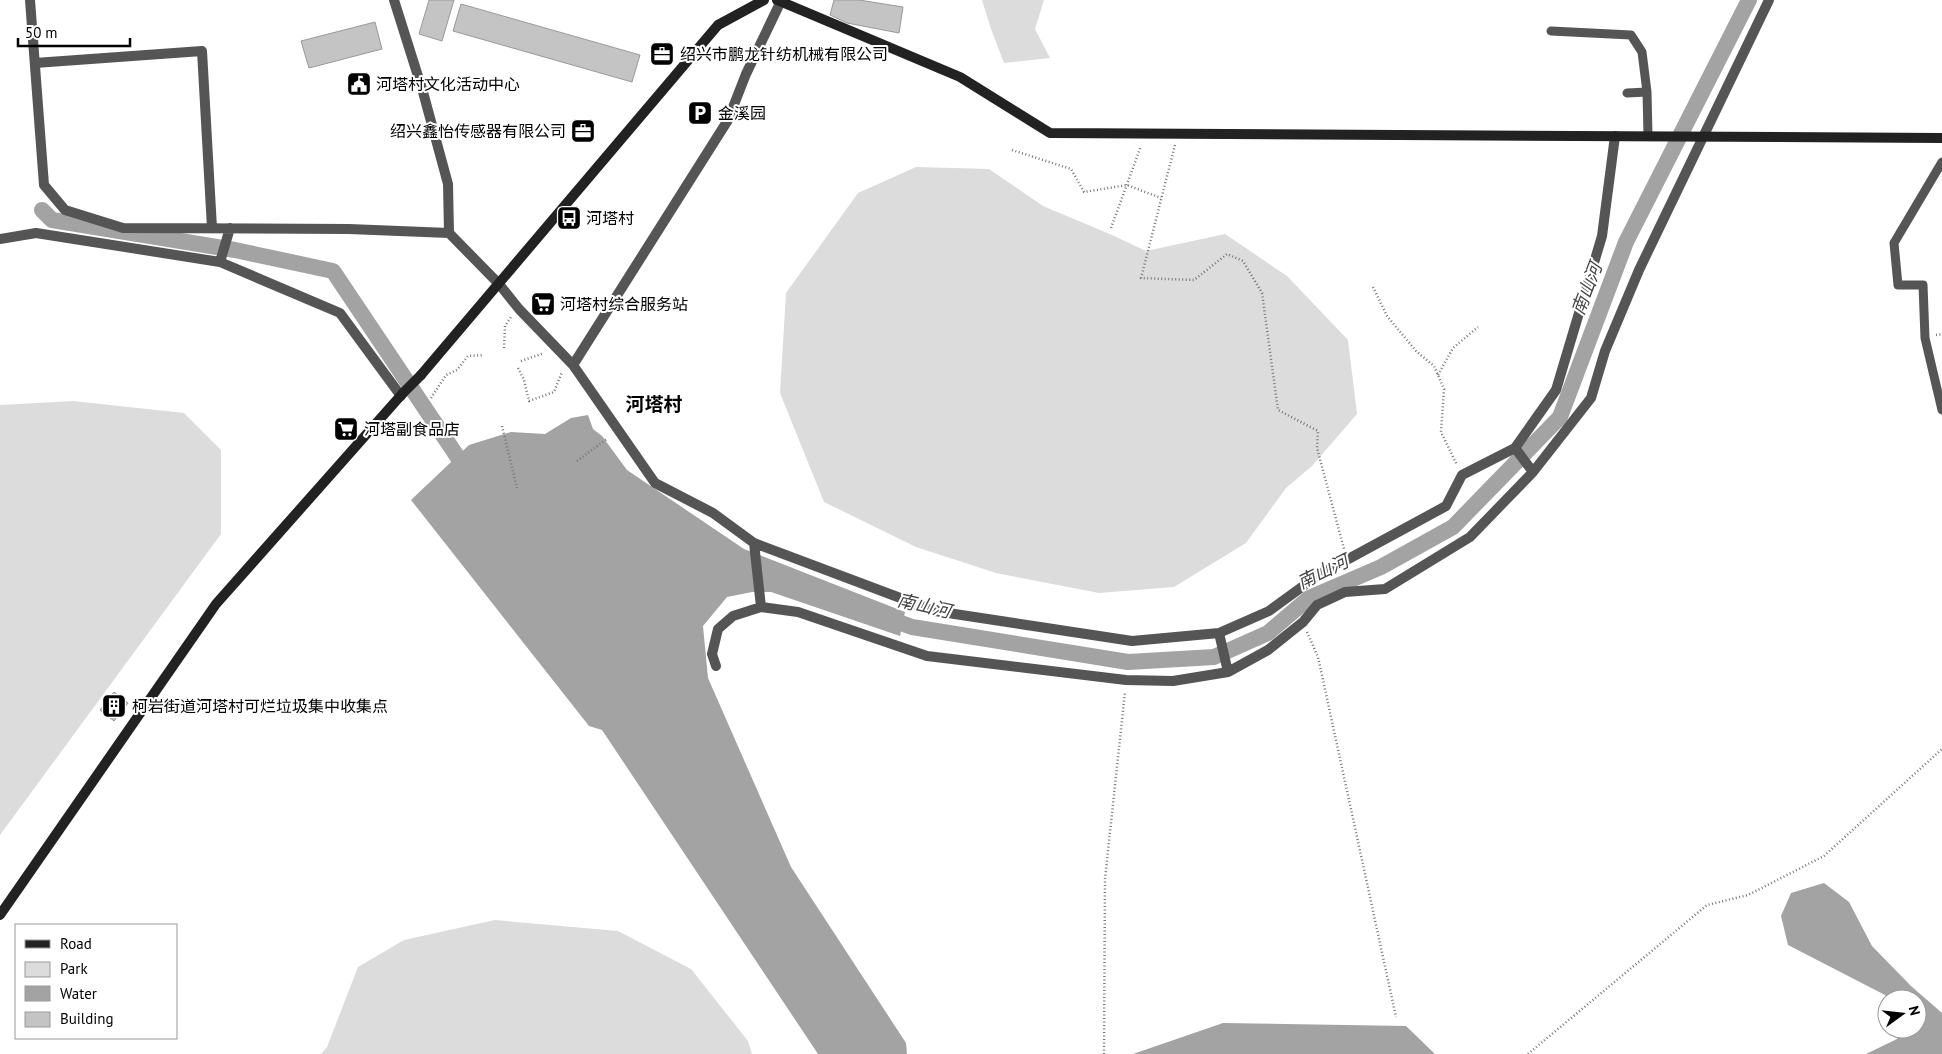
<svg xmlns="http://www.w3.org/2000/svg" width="1942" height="1054" font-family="'PT Sans','Noto Sans SC',sans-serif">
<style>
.green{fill:#dcdcdc}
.water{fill:#a3a3a3}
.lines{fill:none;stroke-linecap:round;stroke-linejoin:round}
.canal{stroke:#a3a3a3;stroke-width:16}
.building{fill:#c4c4c4;stroke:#999}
.path{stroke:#777;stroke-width:2.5;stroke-dasharray:1 2.5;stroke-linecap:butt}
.lane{stroke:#555;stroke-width:9}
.street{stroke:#555;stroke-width:10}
.secondary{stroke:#222;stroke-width:10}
.secondary-bridge{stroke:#222;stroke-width:10}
.labels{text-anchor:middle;stroke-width:4;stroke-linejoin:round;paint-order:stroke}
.poi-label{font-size:16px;fill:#000;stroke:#fff;text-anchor:start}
.water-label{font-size:18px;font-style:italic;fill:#444;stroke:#fff}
.quarter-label{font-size:19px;font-weight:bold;fill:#000;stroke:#fff}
</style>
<rect width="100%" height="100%" fill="#fff"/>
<path class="green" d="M982 0H1044L1035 29 1050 58 1004 63 991 29Z
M916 167 989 169 1043 206 1112 235 1146 251 1225 234 1287 276 1348 340 1357 414 1312 466 1286 488 1246 543 1174 587 1099 593 996 573 916 547 824 502 780 393 786 293 858 193Z
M73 401 184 413 221 450V534L0 835V405Z
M495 920 618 931 691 969 748 1041 752 1054H321L327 1047 358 967 404 940Z"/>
<path class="water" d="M588 415 593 429 602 436 627 470 744 549 905 612 900 636 771 592H752L727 597 703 626 708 678 791 867 906 1043 907 1054H818L602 730 589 726 411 500 469 445 511 432 545 434 571 418Z
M1824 883 1849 902 1872 946 1911 986 1942 1013V1054H1866L1897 1039 1901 1029H1917V999H1888L1885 995 1788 945 1781 916 1791 893Z
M1223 1023 1406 1026 1435 1054H1133Z"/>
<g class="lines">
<path class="canal" d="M42 210 52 220 235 250 333 271 469 474
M882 616 912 627 1128 662 1214 657 1268 633 1309 598 1381 567 1453 527 1560 417 1626 242 1749 0"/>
</g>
<path class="building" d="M429 0H454L442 41 419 34Z
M834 0H859L903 7 899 33 847 23 830 15Z
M461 4 640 55 632 82 453 31Z
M375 22 382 49 309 68 301 41Z
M114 692 128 703 114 721 100 710Z"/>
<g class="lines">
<path class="path" d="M1175 145 1141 278 1194 280 1227 254 1243 261 1262 293 1278 410 1318 431 1317 448 1344 549
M1012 150 1071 169 1084 192 1127 185 1161 198
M1111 228 1141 146
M1373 287 1387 316 1416 351 1434 366 1444 389 1441 432 1457 465
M1936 335 1942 334
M504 348 505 326 511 317
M521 361 544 353
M518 368 524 380 529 401 554 392 562 372
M1438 375 1453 348 1478 327
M431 398 446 375 457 370 468 356 484 355
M502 426 517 488
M577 461 608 438
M1307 632 1318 657 1396 1017
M1104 1054 1105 879 1125 692
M1528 1054 1707 905 1748 895 1824 856 1942 749"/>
<path class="lane" d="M1551 31 1631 35 1642 52 1647 92 1648 136
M1627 93 1647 92
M1942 162 1894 243 1898 285H1923L1925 338 1942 410"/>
<path class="street" d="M30 0 44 185 65 210 123 228 349 229 449 233
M394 0 423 92 448 184 449 233 499 284 519 309 573 365 655 483 713 513 754 543 935 611 1132 641 1219 633 1269 611 1317 576 1446 506 1462 475 1515 448 1556 390 1602 236 1615 136
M35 63 202 51 212 228
M0 239 36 233 220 262 340 313 401 396
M220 262 230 228
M573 365 728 120 746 74 781 1
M1515 448 1533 472
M754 543 761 607
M1219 633 1228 672
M716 666 712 654 718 629 733 616 761 607 798 612 927 656 1126 680 1173 681 1228 672 1268 650 1303 622 1317 605 1345 592 1385 589 1470 537 1533 472 1591 398 1605 351 1639 270 1769 0"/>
<path class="secondary" d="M777 0 960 77 1050 133 1942 138
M421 375 718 25 764 0
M0 915 216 604 403 393"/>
<path class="secondary-bridge" d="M403 393 421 375"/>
</g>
<defs>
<symbol id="office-square" viewBox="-11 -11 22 22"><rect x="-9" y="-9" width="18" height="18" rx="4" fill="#000" stroke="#fff"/><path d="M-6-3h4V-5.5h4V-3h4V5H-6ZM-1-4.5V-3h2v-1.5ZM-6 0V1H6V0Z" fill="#fff"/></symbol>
<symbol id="civic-square" viewBox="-11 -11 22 22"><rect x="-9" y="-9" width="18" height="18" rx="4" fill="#000" stroke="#fff"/><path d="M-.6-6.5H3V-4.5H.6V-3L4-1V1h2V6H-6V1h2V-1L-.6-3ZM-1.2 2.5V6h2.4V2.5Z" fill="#fff"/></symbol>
<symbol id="parking-square" viewBox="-11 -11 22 22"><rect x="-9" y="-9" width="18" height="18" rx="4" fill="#000" stroke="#fff"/><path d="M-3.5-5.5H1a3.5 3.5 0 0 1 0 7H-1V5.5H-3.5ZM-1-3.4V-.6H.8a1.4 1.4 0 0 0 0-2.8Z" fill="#fff"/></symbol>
<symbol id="bus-square" viewBox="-11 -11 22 22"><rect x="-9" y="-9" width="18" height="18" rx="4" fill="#000" stroke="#fff"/><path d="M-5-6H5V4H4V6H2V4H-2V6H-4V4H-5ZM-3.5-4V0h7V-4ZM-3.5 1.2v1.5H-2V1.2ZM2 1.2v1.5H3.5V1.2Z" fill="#fff"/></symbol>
<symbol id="supermarket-square" viewBox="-11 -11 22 22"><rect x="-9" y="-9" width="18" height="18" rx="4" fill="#000" stroke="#fff"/><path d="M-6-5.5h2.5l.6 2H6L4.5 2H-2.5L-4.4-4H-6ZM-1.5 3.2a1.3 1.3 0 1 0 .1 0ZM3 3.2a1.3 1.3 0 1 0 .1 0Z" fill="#fff"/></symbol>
<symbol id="building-square" viewBox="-11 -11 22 22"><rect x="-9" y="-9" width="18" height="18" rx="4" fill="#000" stroke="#fff"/><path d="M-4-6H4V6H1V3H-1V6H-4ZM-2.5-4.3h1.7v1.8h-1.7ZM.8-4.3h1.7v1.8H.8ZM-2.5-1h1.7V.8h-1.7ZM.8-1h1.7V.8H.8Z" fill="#fff"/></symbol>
</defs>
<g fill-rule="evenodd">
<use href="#office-square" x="648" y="40" width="28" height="28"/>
<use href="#civic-square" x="345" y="70" width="28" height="28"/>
<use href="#parking-square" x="686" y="99" width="28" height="28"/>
<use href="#office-square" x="569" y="117" width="28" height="28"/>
<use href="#bus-square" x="555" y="204" width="28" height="28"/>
<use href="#supermarket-square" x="529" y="290" width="28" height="28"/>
<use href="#supermarket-square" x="332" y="415" width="28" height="28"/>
<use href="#building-square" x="100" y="692" width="28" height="28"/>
</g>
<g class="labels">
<g class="poi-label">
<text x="680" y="60">绍兴市鹏龙针纺机械有限公司</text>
<text x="376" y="90">河塔村文化活动中心</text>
<text x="718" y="119">金溪园</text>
<text x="566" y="137" text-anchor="end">绍兴鑫怡传感器有限公司</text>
<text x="586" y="224">河塔村</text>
<text x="560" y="310">河塔村综合服务站</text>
<text x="364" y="435">河塔副食品店</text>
<text x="132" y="712">柯岩街道河塔村可烂垃圾集中收集点</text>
</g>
<g class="water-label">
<text transform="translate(1587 289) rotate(-69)" y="6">南山河</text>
<text transform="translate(1323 572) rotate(-26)" y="6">南山河</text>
<text transform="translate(924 606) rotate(13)" y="6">南山河</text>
</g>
<g class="quarter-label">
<text x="654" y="411">河塔村</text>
</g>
</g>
<rect x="15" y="924" width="162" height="115" fill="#ffffff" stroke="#999999"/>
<rect x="25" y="940" width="25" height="8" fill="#222222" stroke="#999999"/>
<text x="60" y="949" font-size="15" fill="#000000">Road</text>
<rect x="25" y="962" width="25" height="15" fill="#dcdcdc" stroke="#999999"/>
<text x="60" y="974" font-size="15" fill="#000000">Park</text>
<rect x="25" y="986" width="25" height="15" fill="#a3a3a3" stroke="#999999"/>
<text x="60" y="999" font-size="15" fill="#000000">Water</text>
<rect x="25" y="1012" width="25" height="15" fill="#c4c4c4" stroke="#999999"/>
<text x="60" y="1024" font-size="15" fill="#000000">Building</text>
<g transform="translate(1902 1014) rotate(75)"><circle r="24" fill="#ffffff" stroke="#999999"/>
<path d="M0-4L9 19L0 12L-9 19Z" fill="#000000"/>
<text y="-8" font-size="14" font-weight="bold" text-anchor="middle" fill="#000000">N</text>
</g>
<path d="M18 38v8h112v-8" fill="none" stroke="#000000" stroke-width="2.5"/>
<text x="25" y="38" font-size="15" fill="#000000" stroke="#ffffff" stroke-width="4" paint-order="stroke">50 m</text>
</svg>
